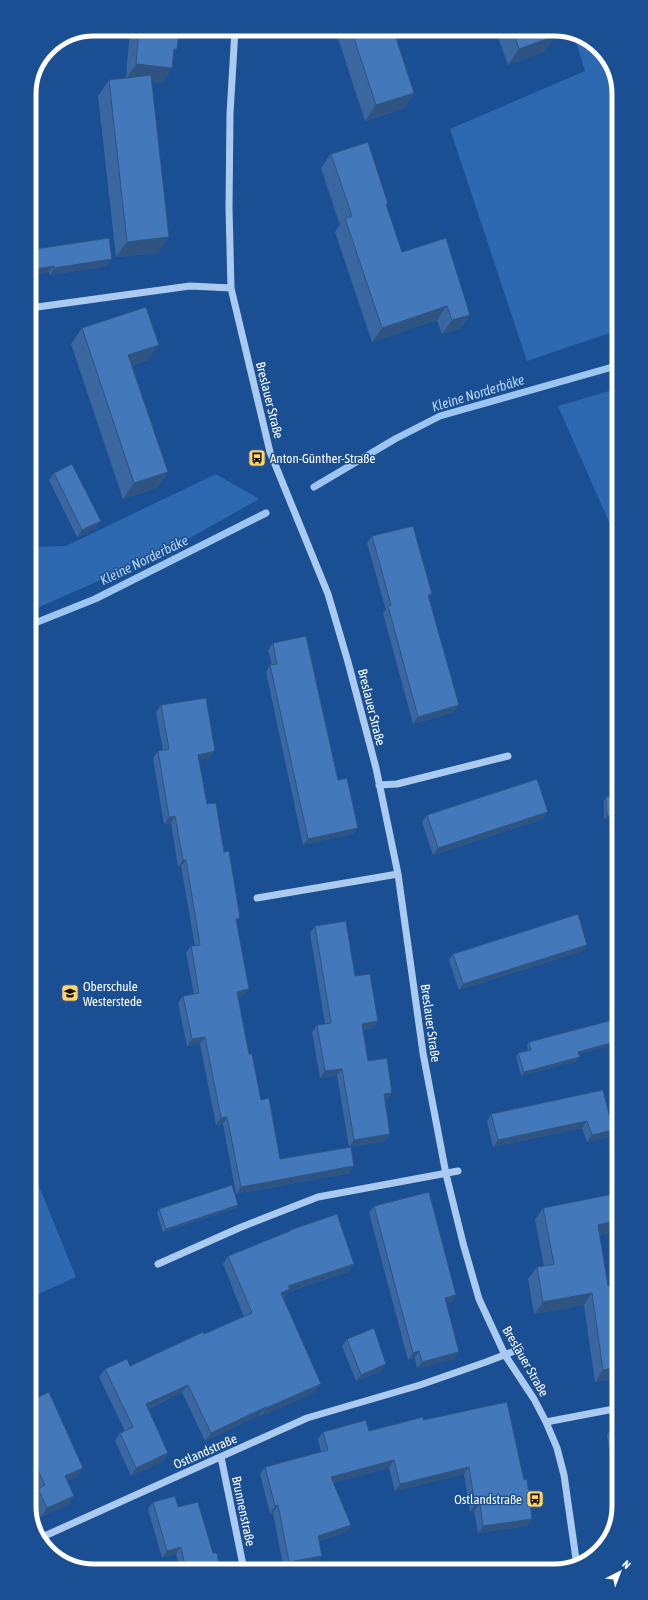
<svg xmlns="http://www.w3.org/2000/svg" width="648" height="1600" font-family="'Asap Condensed',sans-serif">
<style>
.green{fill:#2d69b1}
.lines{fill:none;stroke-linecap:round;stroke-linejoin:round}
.stream{stroke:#9dc5f2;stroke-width:7}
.minor{stroke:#abcaef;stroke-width:7}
.wall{fill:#3a67a0}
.shaded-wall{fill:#2f5482}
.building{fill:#4378ba;stroke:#2f5482}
.labels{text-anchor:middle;stroke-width:3;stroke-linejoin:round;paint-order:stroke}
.street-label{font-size:13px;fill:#fff;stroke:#1a4f93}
.poi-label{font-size:13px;fill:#fff;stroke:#1a4f93;text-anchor:start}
.water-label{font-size:14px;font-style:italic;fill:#b7d4f6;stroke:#1a4f93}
.rim{fill:none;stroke:#fff;stroke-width:5}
</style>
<rect width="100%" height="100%" fill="#1a4f93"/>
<path class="green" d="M574 35 594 42 616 73V331L527 361 450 129 585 71Z
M616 389 617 540 558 406Z
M216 474 259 499 165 552 30 611V547L66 546Z
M32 1169 76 1277 32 1297Z"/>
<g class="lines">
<path class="stream" d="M314 487 395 439 440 416 616 366
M30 625 95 599 266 513"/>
<path class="minor" d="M235 29 230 114 229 208 231 288 270 452 328 594 348 662 376 768 398 874 423 1053 446 1174 463 1243 479 1299 505 1355 534 1399 546 1422 557 1448 564 1475 577 1566
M30 308 190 286 231 288
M379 785 397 784 508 756
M257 898 398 874
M158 1264 239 1228 318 1197 458 1171
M546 1422 619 1408
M221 1457 244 1570
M40 1538 307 1418 420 1385 486 1362 520 1349"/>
</g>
<path class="wall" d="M130 29H179L177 49 173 55 172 68 162 83 152 82 158 253 116 257 98 96 109 80 126 78Z
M335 29H393L414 93 403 109 365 121Z
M495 29H552L555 36 544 52 508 65Z
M331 154 388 204 386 206 402 252 470 315 460 329 442 334 437 320 372 342 335 232 340 225 321 168Z
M29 250 107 266 50 275 49 272 30 276Z
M82 328 148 360 132 366 168 472 157 488 123 499 71 344Z
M54 473 96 528 77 537 49 480Z
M372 536 432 594 429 597 454 712 413 724 383 613 386 610 367 543Z
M273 643 338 780 353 834 303 845 266 672 270 665H272L268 650Z
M161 705 210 758 199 760 207 804 236 923 244 996 238 997 249 1054 261 1100 280 1159 350 1173 236 1194 223 1124 216 1125 200 1044 187 1046 178 1003 183 996 194 994 186 953 191 946H195L181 866 178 867 171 823 164 824 153 758 158 751 163 750 156 712Z
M617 796V819H604V800L606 797Z
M427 815 543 819 433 855 422 822Z
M315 926 355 976 378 1021 373 1028 363 1030 368 1061 388 1099 385 1100 386 1141 349 1147 337 1075 320 1078 312 1032 317 1025 325 1024 310 933Z
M587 945 582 951 459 990 449 960 453 954Z
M529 1042 579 1054 577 1061 521 1076 516 1056 518 1053 528 1050 527 1045Z
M603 1090 608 1137 587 1142 582 1128 493 1147 487 1121 491 1114Z
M238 1205 236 1208 163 1232 157 1213 159 1209Z
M374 1206 452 1302 446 1303 459 1352 454 1359 417 1368 415 1358 408 1360 369 1213Z
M543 1208 618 1220V1231L599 1235 608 1286 618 1284 619 1378 595 1382 584 1305 534 1314 528 1279 537 1267 544 1266 535 1220Z
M290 1230 354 1264 348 1272 288 1292 284 1297 283 1298 315 1392 261 1416 260 1415 205 1441 182 1392 148 1409 168 1453 163 1461 131 1476 115 1441 120 1433 125 1431 99 1377 105 1369 130 1366 244 1317 223 1264 228 1256 289 1231Z
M347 1339 381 1371 356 1381 342 1346Z
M32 1400 83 1468 76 1477 67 1481 68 1505 41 1517 32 1499V1496L37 1490 32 1480Z
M423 1420 532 1519 527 1526 478 1533 474 1511 470 1512 464 1474 395 1491 389 1468 333 1483 351 1525 346 1532 319 1541 322 1556 317 1563 284 1570 273 1513 270 1514 260 1474 265 1467 321 1452 318 1439 323 1432 369 1431Z
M611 1429 619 1465 611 1466 607 1435Z
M153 1502 178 1507 213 1553 220 1570H180L176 1554 162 1558 148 1509Z"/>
<path class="shaded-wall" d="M555 36 544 52 508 65 519 49Z
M174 49H177L167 64Z
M136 64 172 68 162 83 126 79Z
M414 93 403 109 365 121 376 105Z
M169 237 158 253 116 257 127 242Z
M112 259 107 266 50 275 54 268Z
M54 266 49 272 30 276V270Z
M447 306 437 320 372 342 382 328Z
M470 315 460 329 442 334 452 320Z
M159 345 148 360 117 371 128 355Z
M168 472 157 488 123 499 134 483Z
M101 521 96 528 77 537 82 530Z
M459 705 454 712 413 724 418 717Z
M215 751 210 758 193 762 198 755Z
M548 812 543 819 433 855 438 848Z
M617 815V819H604L607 816Z
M175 816 171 823 164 824 169 817Z
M358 828 353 834 303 845 308 839Z
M183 860H186L181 866 178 867Z
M240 918 235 925 236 919Z
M587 945 582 951 459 990 463 984Z
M249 989 244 996 233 998 237 992Z
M378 1021 373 1028 357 1031 362 1024Z
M205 1037 200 1044 187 1046 192 1039Z
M618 1041V1044L576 1055 578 1052Z
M580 1057 577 1061 521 1076 524 1072Z
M342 1069 337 1075 320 1078 325 1071Z
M392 1093 388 1099 379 1101 384 1094Z
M227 1117 223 1124 216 1125 221 1118Z
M587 1121 582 1128 493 1147 498 1140Z
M613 1130 608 1137 587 1142 592 1135Z
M390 1134 386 1141 349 1147 354 1140Z
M354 1166 350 1173 236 1194 241 1187Z
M238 1205 236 1208 163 1232 166 1229Z
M618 1220V1231L589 1237 598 1225Z
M354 1264 348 1272 288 1292 284 1297 275 1301 281 1293 288 1286Z
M592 1293 584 1305 534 1314 543 1302Z
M456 1295 452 1302 440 1305 445 1298Z
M419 1351 415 1358 408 1360 413 1353Z
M459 1352 454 1359 417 1368 422 1362Z
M386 1364 381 1371 356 1381 361 1375Z
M619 1367V1378L595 1382 603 1370Z
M321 1384 315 1392 261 1416 266 1408Z
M188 1385 182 1392 140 1412 146 1404Z
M266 1407 260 1415 205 1441 211 1433Z
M168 1453 163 1461 131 1476 136 1468Z
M394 1460 389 1468 326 1485 331 1477Z
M615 1460H619V1465L611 1466Z
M469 1467 464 1474 395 1491 400 1484Z
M83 1468 76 1477 59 1485 65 1476Z
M74 1496 68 1505 41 1517 47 1508Z
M475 1504H480L474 1511 470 1512Z
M278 1505 273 1513 270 1514 275 1506Z
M532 1519 527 1526 478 1533 483 1526Z
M351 1525 346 1532 313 1543 318 1536Z
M181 1547 176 1554 162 1558 167 1551Z
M322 1556 317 1563 284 1570 289 1562Z"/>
<path class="building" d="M139 29H179L177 49H174L172 68 136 64Z
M351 29H393L414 93 376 105Z
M512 29H552L555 36 519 49Z
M151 75 169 237 127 242 109 80Z
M368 142 388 204H386L402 252 446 238 470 315 452 320 447 306 382 328 345 218 352 216 331 154Z
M109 238 112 259 54 268V266L30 270 29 250Z
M146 307 159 345 128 355 168 472 134 483 82 328Z
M72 464 101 521 82 530 54 473Z
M413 526 432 594 428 595 459 705 418 717 388 606 391 605 372 536Z
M306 636 338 780 347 778 358 828 308 839 270 665 277 664 273 643Z
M206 698 215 751 198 755 207 804 216 803 224 852 229 851 240 918 236 919 249 989 237 992 249 1054H252L261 1100 269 1098 280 1159 351 1147 354 1166 241 1187 227 1117 221 1118 205 1037 192 1039 183 996 199 993 191 946 200 945 186 860H183L175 816 169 817 158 751 169 749 161 705Z
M537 779 548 812 438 848 427 815Z
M617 796V815L607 816 606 797Z
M578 914 587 945 463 984 453 954Z
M346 921 355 976 370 974 378 1021 362 1024 368 1061 387 1058 392 1093 384 1094 390 1134 354 1140 342 1069 325 1071 317 1025 331 1023 315 926Z
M616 1019 618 1028V1041L578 1052 580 1057 524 1072 518 1053 531 1050 529 1042Z
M603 1090 613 1130 592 1135 587 1121 498 1140 491 1114Z
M232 1185 238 1205 166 1229 159 1209Z
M429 1192 456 1295 445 1298 459 1352 422 1362 419 1351 413 1353 374 1206Z
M618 1193V1220L598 1225 608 1286 618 1284 619 1367 603 1370 592 1293 543 1302 537 1267 554 1264 543 1208Z
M337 1214 354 1264 288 1286 290 1289 281 1293 321 1384 266 1408V1407L211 1433 188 1385 146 1404 168 1453 136 1468 120 1433 133 1427 105 1369 127 1359 130 1366 203 1332 204 1334 252 1313 228 1256 290 1231V1230Z
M374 1328 386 1364 361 1375 347 1339Z
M49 1392 83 1468 65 1476 74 1496 47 1508 38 1489 45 1485 32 1458V1400Z
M507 1402 524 1480 527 1479 532 1519 483 1526 480 1504H475L469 1467 400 1484 394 1460 331 1477 351 1525 318 1536 322 1556 289 1562 278 1505 275 1506 265 1467 328 1450 323 1432 366 1420 369 1431 423 1417V1420Z
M619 1428V1460H615L611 1429Z
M175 1496 178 1507 198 1502 213 1553H217L220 1570H186L181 1547 167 1551 153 1502Z
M539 1562 540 1568H483L488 1567Z"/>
<defs>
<symbol id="bus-square" viewBox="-11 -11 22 22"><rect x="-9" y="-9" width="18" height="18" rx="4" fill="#ffd369" stroke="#1a4f93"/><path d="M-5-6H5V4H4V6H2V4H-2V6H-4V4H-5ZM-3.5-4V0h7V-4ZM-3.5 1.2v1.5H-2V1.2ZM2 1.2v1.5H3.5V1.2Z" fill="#111"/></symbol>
<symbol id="school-square" viewBox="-11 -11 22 22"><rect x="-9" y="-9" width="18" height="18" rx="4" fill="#ffd369" stroke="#1a4f93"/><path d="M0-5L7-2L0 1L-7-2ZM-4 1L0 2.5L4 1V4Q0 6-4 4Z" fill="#111"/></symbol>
</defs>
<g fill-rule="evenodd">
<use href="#bus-square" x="247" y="448" width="20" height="20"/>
<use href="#school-square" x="60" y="983" width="20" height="20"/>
<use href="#bus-square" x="525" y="1489" width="20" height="20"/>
</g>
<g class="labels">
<g class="street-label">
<text transform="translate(270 400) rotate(76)" y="5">Breslauer Straße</text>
<text transform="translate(372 707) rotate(76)" y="5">Breslauer Straße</text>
<text transform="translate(431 1023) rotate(82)" y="5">Breslauer Straße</text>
<text transform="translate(526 1361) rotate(60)" y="5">Breslauer Straße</text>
<text transform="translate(205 1451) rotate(-24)" y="5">Ostlandstraße</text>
<text transform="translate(244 1511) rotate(78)" y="5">Brunnenstraße</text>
</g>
<g class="poi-label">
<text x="270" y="463">Anton-Günther-Straße</text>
<text x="83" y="991">Oberschule<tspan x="83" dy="15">Westerstede</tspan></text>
<text x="522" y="1504" text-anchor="end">Ostlandstraße</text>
</g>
<g class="water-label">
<text transform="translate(478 393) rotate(-17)" y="5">Kleine Norderbäke</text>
<text transform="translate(144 560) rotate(-26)" y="5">Kleine Norderbäke</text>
</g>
</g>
<path d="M0 0H648V1600H0ZM94 36H554A58 58 0 0 1 612 94V1506A58 58 0 0 1 554 1564H94A58 58 0 0 1 36 1506V94A58 58 0 0 1 94 36Z" fill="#1a4f93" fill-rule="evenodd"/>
<path class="rim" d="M94 36H554A58 58 0 0 1 612 94V1506A58 58 0 0 1 554 1564H94A58 58 0 0 1 36 1506V94A58 58 0 0 1 94 36Z"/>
<g transform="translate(620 1572) rotate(42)" stroke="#1a4f93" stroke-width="3" paint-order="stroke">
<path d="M0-3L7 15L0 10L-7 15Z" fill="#ffffff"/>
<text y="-6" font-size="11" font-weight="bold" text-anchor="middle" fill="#ffffff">N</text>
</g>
</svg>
